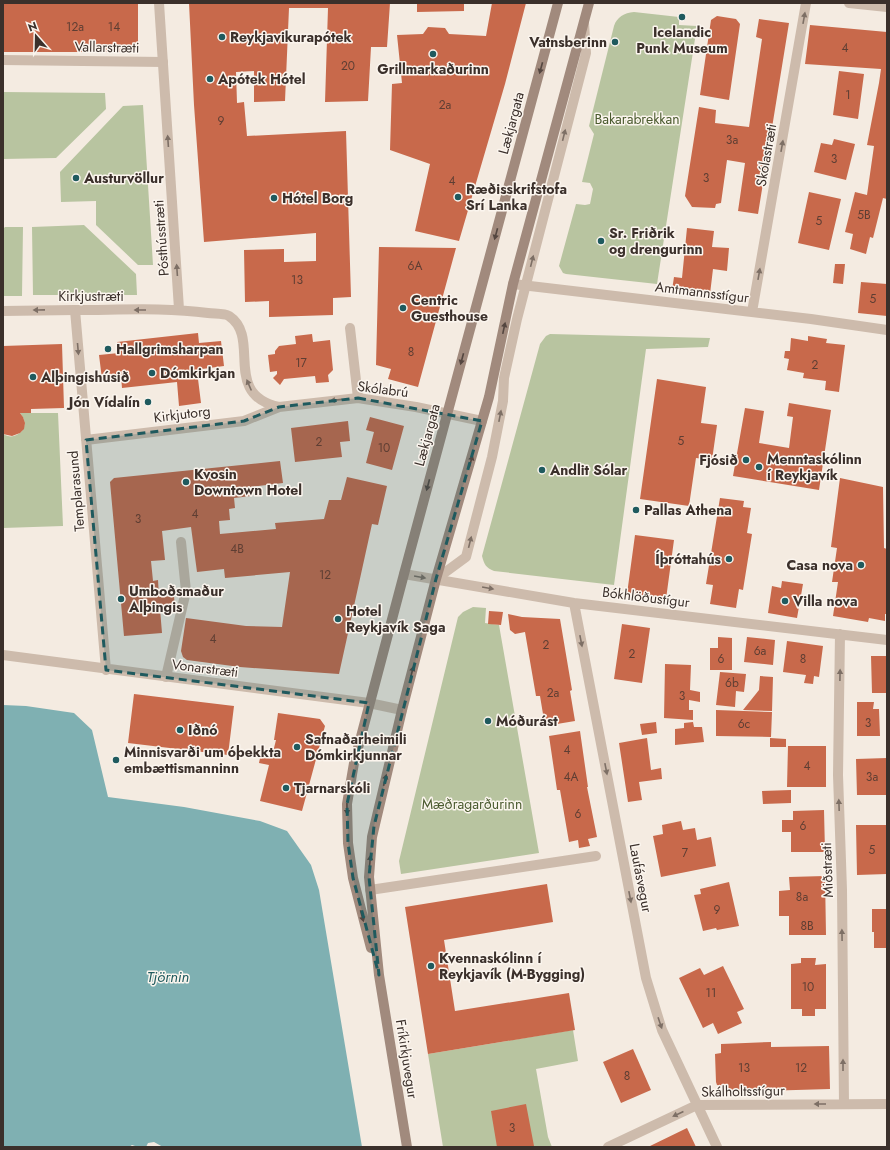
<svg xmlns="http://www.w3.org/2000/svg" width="890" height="1150" font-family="Jost,sans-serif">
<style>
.green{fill:#b8c4a0}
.water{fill:#7fb0b2}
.building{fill:#c8694b}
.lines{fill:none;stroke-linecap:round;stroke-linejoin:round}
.service{stroke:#cdbbac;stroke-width:10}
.pedestrian{stroke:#cdbbac;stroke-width:10}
.minor{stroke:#cdbbac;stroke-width:10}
.secondary{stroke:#a18a7d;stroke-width:10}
.oneway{fill:#7d6f65}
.oneway2{fill:#544640}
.marked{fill:#1f5a5e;fill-opacity:0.2;stroke:#1f5a5e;stroke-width:3;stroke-dasharray:8 5;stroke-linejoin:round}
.poi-dot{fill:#1f5a5e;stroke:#fbf5ee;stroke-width:1.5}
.labels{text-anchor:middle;stroke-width:3;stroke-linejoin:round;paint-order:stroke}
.number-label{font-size:12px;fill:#5e3e33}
.poi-label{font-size:14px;font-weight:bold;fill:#3b302b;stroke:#fbf5ee;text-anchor:start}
.street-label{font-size:14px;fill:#3b302b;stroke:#fbf5ee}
.park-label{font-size:14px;fill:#4a5a2e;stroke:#fbf5ee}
.water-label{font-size:15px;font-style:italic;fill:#1f5a5e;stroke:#fbf5ee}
</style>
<rect width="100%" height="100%" fill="#f4ebe1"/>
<path class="green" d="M634 12 679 17V25L697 26 657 284 566 274 563 273 559 266 576 204 585 205 590 204 593 189 590 183 582 182 594 134 589 126 614 26C617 17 624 13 634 12Z
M3 92 105 93 106 109 56 158 3 159Z
M143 105 153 265H138L96 225V201L61 202 60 172 123 106Z
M84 225 136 274 137 295H33L32 227Z
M5 227H23L22 296H3V229Z
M550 334 710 338 708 347 646 349 614 585 494 571C486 568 484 564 482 556L540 344 546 336Z
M20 413H58L63 526 3 528V434C10 438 16 437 22 431 26 425 25 419 20 413Z
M473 607 486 608 485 623 499 625 539 853 401 874 399 861 458 617 463 612Z
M573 1030 578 1061 536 1069 548 1137 552 1147H443L428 1054Z"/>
<path class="water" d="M3 705 26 706 74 713 92 730 108 797 184 807 260 821 287 831 311 865 319 890 362 1147H163L154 1142 148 1143 146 1147H138L132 1145 129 1147H3Z"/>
<path class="building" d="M3 3H138V52H3Z
M189 3H390L387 47H371L368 101 325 102 328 8H289L285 101 254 102V71L236 72 237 103 244 102 247 136 346 131 351 297 333 298V315L269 317V301L245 302 244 250 284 249V262L316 261V233L204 242 194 105Z
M417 3H464V11L417 12Z
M492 3H526L505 84 459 241 415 231 430 164 390 150 392 84 402 83 397 35 423 34 428 27 445 28 449 34 486 36Z
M717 16 736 19 740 24 729 100 700 95 711 20Z
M759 19 789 23 758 214 738 211 745 163 727 160 721 203 716 204 715 208 692 207 685 196 699 107 716 110 715 123 749 127 762 39 756 37Z
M810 25 887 32V199L883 198 873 238 870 237 866 254 850 249 853 234 845 232 855 192 867 195 874 146 867 145 879 83 881 69 805 64Z
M839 71 864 74 858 119 833 115Z
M834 139 855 144 846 180 814 172 821 143 832 145Z
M809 192 841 199 829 250 798 243Z
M687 228 714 231 712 247 729 248 727 271 713 269 710 294 672 290 674 277 682 278Z
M379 247 456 248 418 387 388 379 391 369 376 365Z
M835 264H845L843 284 833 283Z
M861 282 887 284V316L858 313Z
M198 333 199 343 221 341 224 366 202 369 203 379H198L201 403 179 406 177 382 122 388 121 376 102 379 99 355 119 353 117 342Z
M312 334 313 342 330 340 333 370 328 375 329 382 316 383 315 376 284 379 280 385 273 378 277 374V371L270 372 268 355 275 354V351L279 346 296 344 295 336Z
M808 336 827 339 826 343 845 345 839 392 825 390 826 381 803 378 804 373 787 370 789 359 784 358 785 351H790L791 338 808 341Z
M62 344 64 408 31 409V413H20L23 417 25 423 24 429 20 433 12 436 3 434V346Z
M657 379 706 387 701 423 717 425 712 460 696 458 689 506 640 499Z
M789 403 831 410 819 490 733 476 745 408 764 411 759 443 789 448 793 417 787 416Z
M370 417 404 426 392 470 366 463 374 432 366 430Z
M348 421 350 441 340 442 342 457 295 462 291 428Z
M280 461 283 483 250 487 251 496 234 498 235 508 229 509 230 520 219 521 220 534 276 529 275 523 324 519 329 500H341L347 477 387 486 378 525 372 524 339 674 240 667 187 660 183 657 181 651 186 618 246 626 282 627 290 572 225 578 224 569 197 572 191 527 162 531 165 560 151 561 153 581 158 580 159 597 174 596 175 608 160 609 162 633 124 636 110 482 114 478Z
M840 478 883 487 884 548 887 549V614H885V621L869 618 868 622 833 616 838 582H832L837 548 831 547Z
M720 498 744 501 743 507 751 508 747 533 752 534 743 590 739 589 736 608 710 604 713 585 706 584Z
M635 535 674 540 666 599 627 594Z
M782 581 803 584 797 618 768 613 772 586 781 588Z
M489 611 503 612 501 625 488 624Z
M508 614 522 617 560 619 572 690 570 691 575 721 545 726 540 696H536L525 632 515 634 510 630Z
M622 624 650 628 642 683 614 679Z
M718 637 732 638V670H710V648H718Z
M747 637 775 640 773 665 744 662Z
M787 641 823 646 819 677 814 676 813 684 804 683 806 675 783 672Z
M871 656H887V693H872Z
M665 664 691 665 690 690 700 692V702L689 700V710H693V720L664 718Z
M720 672 746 674 744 692 736 691 735 707 716 705Z
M760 676 773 677 772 711 743 710 759 690Z
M134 694 234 706 228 755 128 743Z
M857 702H874L873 709H879L880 736H857Z
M716 710 772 712 771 737 716 736Z
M278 713 320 719 325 726 302 811 260 801 269 765 259 763 261 753 272 756 276 740H274Z
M656 722 657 733 642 735 640 724Z
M693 722 694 727H702L704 742 675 745V729L684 728V723Z
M580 731 588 787H587L597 837 588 839 590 846 579 848 578 840 569 842 560 790H557L549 736Z
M647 738 651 770 661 768 662 779 639 782 642 800 628 802 619 743Z
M770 738 786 739V747H770Z
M788 746H826V787H787Z
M887 758V795H857L856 759Z
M791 790V803L763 804 762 791Z
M824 810 825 852H791V832H782V820H793V811Z
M681 821 683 830 695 828 697 840 711 837 716 866 661 877 653 836 663 834 662 825Z
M856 825H887V874L857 875Z
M825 876 826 935H789V916H779V891L790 890 789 877Z
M729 882 739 926 717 930 716 928 703 931 694 895 701 894 700 889Z
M547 884 553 922 444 940 455 1011 569 993 575 1030 428 1054 405 907Z
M872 909H887V948H874V932H872Z
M801 958H816L815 965 826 964V1009H815V1016H802V1009H791V964L801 963Z
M723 966 744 1009 737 1012 742 1023 718 1034 713 1023 703 1028 679 978 700 968 704 975Z
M771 1042V1047L829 1046 830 1089 722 1092V1086L717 1085 716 1082 715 1054 721 1053V1044Z
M633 1049 651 1090 621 1103 603 1062Z
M526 1104 534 1146 497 1147 491 1111Z
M687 1128 696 1147H650V1146Z"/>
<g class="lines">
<path class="service" d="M350 328 358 398
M436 579 466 557 492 457 503 401 504 378 517 319 586 53 584 23
M166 677 186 591 181 542
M370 890 596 856"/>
<path class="pedestrian" d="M3 60 163 62
M3 311 75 310"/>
<path class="minor" d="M159 3 179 309
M849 3 887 7
M513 284 811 319 887 330
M752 312 806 3
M86 440 244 421 279 407 358 398 416 407 482 421
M404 574 574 603 887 640
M574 603 646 978 662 1030 717 1147
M840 634 838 775 842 890 844 1104
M3 655 369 703 402 710
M106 670 75 310C119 310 164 307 208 313 214 314 224 313 229 316 262 338 221 394 279 407
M608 1147 697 1105 887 1104"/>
<path class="secondary" d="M371 948 353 878 348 843 347 804 354 763 404 574 558 3
M407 1147 379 975 369 877 372 837 402 710 436 579 489 397 513 284 589 3"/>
</g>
<defs><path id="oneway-solid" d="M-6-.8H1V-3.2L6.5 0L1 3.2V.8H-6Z"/></defs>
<g class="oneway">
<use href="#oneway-solid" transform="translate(804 18) rotate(-80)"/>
<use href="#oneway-solid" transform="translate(564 135) rotate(-76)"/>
<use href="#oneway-solid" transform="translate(168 141) rotate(-94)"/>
<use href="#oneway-solid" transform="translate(782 146) rotate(-80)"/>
<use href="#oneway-solid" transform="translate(532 261) rotate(-76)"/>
<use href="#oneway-solid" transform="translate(177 270) rotate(-94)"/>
<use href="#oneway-solid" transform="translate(759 274) rotate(-80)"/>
<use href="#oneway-solid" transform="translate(39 310) rotate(179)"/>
<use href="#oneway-solid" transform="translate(140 310) rotate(180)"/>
<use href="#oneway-solid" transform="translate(78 349) rotate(85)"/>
<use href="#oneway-solid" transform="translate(249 385) rotate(-113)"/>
<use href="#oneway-solid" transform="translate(336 400) rotate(174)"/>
<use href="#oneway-solid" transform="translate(500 416) rotate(-79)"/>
<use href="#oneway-solid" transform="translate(470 542) rotate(-76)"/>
<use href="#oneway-solid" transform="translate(420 577) rotate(10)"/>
<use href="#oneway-solid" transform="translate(488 588) rotate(10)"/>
<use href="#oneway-solid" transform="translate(581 641) rotate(79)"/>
<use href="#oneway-solid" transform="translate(840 675) rotate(-89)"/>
<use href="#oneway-solid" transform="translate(606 769) rotate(79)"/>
<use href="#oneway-solid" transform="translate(839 805) rotate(-92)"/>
<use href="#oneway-solid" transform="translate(630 897) rotate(79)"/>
<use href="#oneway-solid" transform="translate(842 935) rotate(-91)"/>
<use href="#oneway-solid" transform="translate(660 1023) rotate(71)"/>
<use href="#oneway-solid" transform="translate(843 1065) rotate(-90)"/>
<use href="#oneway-solid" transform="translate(820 1104) rotate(180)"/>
<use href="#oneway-solid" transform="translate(678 1114) rotate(155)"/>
</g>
<g class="oneway2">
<use href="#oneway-solid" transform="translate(541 68) rotate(105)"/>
<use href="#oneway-solid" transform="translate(496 234) rotate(105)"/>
<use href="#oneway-solid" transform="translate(504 328) rotate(-78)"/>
<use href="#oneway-solid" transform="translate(462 359) rotate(105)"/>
<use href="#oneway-solid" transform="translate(471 461) rotate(-74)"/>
<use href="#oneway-solid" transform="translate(428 485) rotate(105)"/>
<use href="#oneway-solid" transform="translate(412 672) rotate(-76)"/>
<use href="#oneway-solid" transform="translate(385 780) rotate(-76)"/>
<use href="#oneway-solid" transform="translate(347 809) rotate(89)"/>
<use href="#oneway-solid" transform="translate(370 861) rotate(-85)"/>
<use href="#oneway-solid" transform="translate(362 916) rotate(75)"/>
</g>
<path class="marked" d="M358 398 482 421 436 579 374 826 369 877 379 975 353 878 348 843 347 804 369 703 106 670 86 440 244 421 279 407Z"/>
<g class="poi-dot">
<circle cx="682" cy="17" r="4"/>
<circle cx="222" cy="37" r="4"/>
<circle cx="615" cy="42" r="4"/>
<circle cx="433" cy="54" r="4"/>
<circle cx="210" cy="79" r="4"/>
<circle cx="76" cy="178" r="4"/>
<circle cx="458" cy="197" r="4"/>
<circle cx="274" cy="198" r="4"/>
<circle cx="601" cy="241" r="4"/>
<circle cx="403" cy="308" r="4"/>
<circle cx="108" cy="349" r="4"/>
<circle cx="152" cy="373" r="4"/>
<circle cx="33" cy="377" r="4"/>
<circle cx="148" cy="402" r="4"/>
<circle cx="746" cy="460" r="4"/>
<circle cx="759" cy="467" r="4"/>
<circle cx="542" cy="470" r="4"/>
<circle cx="186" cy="482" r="4"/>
<circle cx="636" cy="510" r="4"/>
<circle cx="729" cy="559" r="4"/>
<circle cx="861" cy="565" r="4"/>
<circle cx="121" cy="599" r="4"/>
<circle cx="785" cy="601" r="4"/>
<circle cx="338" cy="619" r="4"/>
<circle cx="488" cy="721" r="4"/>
<circle cx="180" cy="730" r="4"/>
<circle cx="297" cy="747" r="4"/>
<circle cx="116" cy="760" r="4"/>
<circle cx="286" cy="788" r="4"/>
<circle cx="431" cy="966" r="4"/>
</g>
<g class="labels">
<g class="number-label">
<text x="75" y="31">12a</text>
<text x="114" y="31">14</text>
<text x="845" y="52">4</text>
<text x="348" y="70">20</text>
<text x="848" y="99">1</text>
<text x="445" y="109">2a</text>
<text x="221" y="125">9</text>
<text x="732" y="144">3a</text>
<text x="834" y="163">3</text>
<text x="706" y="182">3</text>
<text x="452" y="185">4</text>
<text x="864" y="219">5B</text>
<text x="819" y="225">5</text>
<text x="415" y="270">6A</text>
<text x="297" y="284">13</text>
<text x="873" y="303">5</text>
<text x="411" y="356">8</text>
<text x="301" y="367">17</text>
<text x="815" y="369">2</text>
<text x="681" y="445">5</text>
<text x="319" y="446">2</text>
<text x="384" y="452">10</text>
<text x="195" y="518">4</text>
<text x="138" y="523">3</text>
<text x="237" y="553">4B</text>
<text x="325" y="579">12</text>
<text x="213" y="643">4</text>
<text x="546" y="649">2</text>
<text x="760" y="655">6a</text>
<text x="632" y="658">2</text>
<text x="721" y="663">6</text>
<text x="803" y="663">8</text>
<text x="732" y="687">6b</text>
<text x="553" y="697">2a</text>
<text x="682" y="700">3</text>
<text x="868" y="727">3</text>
<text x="744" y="728">6c</text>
<text x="567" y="754">4</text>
<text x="807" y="770">4</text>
<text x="571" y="781">4A</text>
<text x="872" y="781">3a</text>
<text x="578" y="818">6</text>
<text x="803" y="830">6</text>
<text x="872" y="854">5</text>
<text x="685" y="857">7</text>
<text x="802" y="901">8a</text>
<text x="717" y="914">9</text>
<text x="807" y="930">8B</text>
<text x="808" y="991">10</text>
<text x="711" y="997">11</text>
<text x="744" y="1072">13</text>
<text x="801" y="1072">12</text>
<text x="627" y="1080">8</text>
<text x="512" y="1132">3</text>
</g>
<g class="poi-label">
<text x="682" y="37" text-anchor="middle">Icelandic<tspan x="682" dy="16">Punk Museum</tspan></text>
<text x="230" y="42">Reykjavikurapótek</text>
<text x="607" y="47" text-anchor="end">Vatnsberinn</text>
<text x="433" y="74" text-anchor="middle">Grillmarkaðurinn</text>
<text x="218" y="84">Apótek Hótel</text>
<text x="84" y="183">Austurvöllur</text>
<text x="466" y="194">Ræðisskrifstofa<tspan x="466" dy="16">Srí Lanka</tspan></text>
<text x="282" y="203">Hótel Borg</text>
<text x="609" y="238">Sr. Friðrik<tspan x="609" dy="16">og drengurinn</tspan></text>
<text x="411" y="305">Centric<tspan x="411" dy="16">Guesthouse</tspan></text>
<text x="116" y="354">Hallgrimsharpan</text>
<text x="160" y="378">Dómkirkjan</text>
<text x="41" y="382">Alþingishúsið</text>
<text x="140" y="407" text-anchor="end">Jón Vídalín</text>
<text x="767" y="464">Menntaskólinn<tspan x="767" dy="16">í Reykjavík</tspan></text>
<text x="738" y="465" text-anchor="end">Fjósið</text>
<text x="550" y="475">Andlit Sólar</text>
<text x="194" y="479">Kvosin<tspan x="194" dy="16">Downtown Hotel</tspan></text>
<text x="644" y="515">Pallas Athena</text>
<text x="721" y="564" text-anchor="end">Íþróttahús</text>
<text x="853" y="570" text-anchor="end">Casa nova</text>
<text x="129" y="596">Umboðsmaður<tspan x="129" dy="16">Alþingis</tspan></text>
<text x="793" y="606">Villa nova</text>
<text x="346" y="616">Hotel<tspan x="346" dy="16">Reykjavík Saga</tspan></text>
<text x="496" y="726">Móðurást</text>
<text x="188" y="735">Iðnó</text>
<text x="305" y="744">Safnaðarheimili<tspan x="305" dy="16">Dómkirkjunnar</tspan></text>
<text x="124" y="757">Minnisvarði um óþekkta<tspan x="124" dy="16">embættismanninn</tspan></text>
<text x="294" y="793">Tjarnarskóli</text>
<text x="439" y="963">Kvennaskólinn í<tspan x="439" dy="16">Reykjavík (M-Bygging)</tspan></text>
</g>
<g class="street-label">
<text transform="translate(107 47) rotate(1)" y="5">Vallarstræti</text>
<text transform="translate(511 123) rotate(-75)" y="5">Lækjargata</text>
<text transform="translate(766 155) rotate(-80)" y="5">Skólastræti</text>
<text transform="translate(161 238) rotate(-94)" y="5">Pósthússtræti</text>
<text transform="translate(702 292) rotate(7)" y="5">Amtmannsstígur</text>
<text x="91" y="301">Kirkjustræti</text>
<text transform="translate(383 389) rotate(7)" y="5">Skólabrú</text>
<text transform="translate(182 414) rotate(-7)" y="5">Kirkjutorg</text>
<text transform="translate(427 435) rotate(-75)" y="5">Lækjargata</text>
<text transform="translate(76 491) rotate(-95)" y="5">Templarasund</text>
<text transform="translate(646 597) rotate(7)" y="5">Bókhlöðustígur</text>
<text transform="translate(205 668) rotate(7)" y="5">Vonarstræti</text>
<text transform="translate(827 870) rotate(-92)" y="5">Miðstræti</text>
<text transform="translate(641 878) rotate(79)" y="5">Laufásvegur</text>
<text transform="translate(407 1059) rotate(81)" y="5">Fríkirkjuvegur</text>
<text transform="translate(743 1091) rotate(-1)" y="5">Skálholtsstígur</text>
</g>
<g class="park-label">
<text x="637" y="124">Bakarabrekkan</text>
<text x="472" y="809">Mæðragarðurinn</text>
</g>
<g class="water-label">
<text x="168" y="982">Tjörnin</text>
</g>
</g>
<rect width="890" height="1150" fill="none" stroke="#3b302b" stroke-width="8"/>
<g transform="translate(36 36) rotate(340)" stroke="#fbf5ee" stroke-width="3" paint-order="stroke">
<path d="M0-3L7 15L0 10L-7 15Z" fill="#3b302b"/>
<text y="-6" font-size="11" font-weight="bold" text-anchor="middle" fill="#3b302b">N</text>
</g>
</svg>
